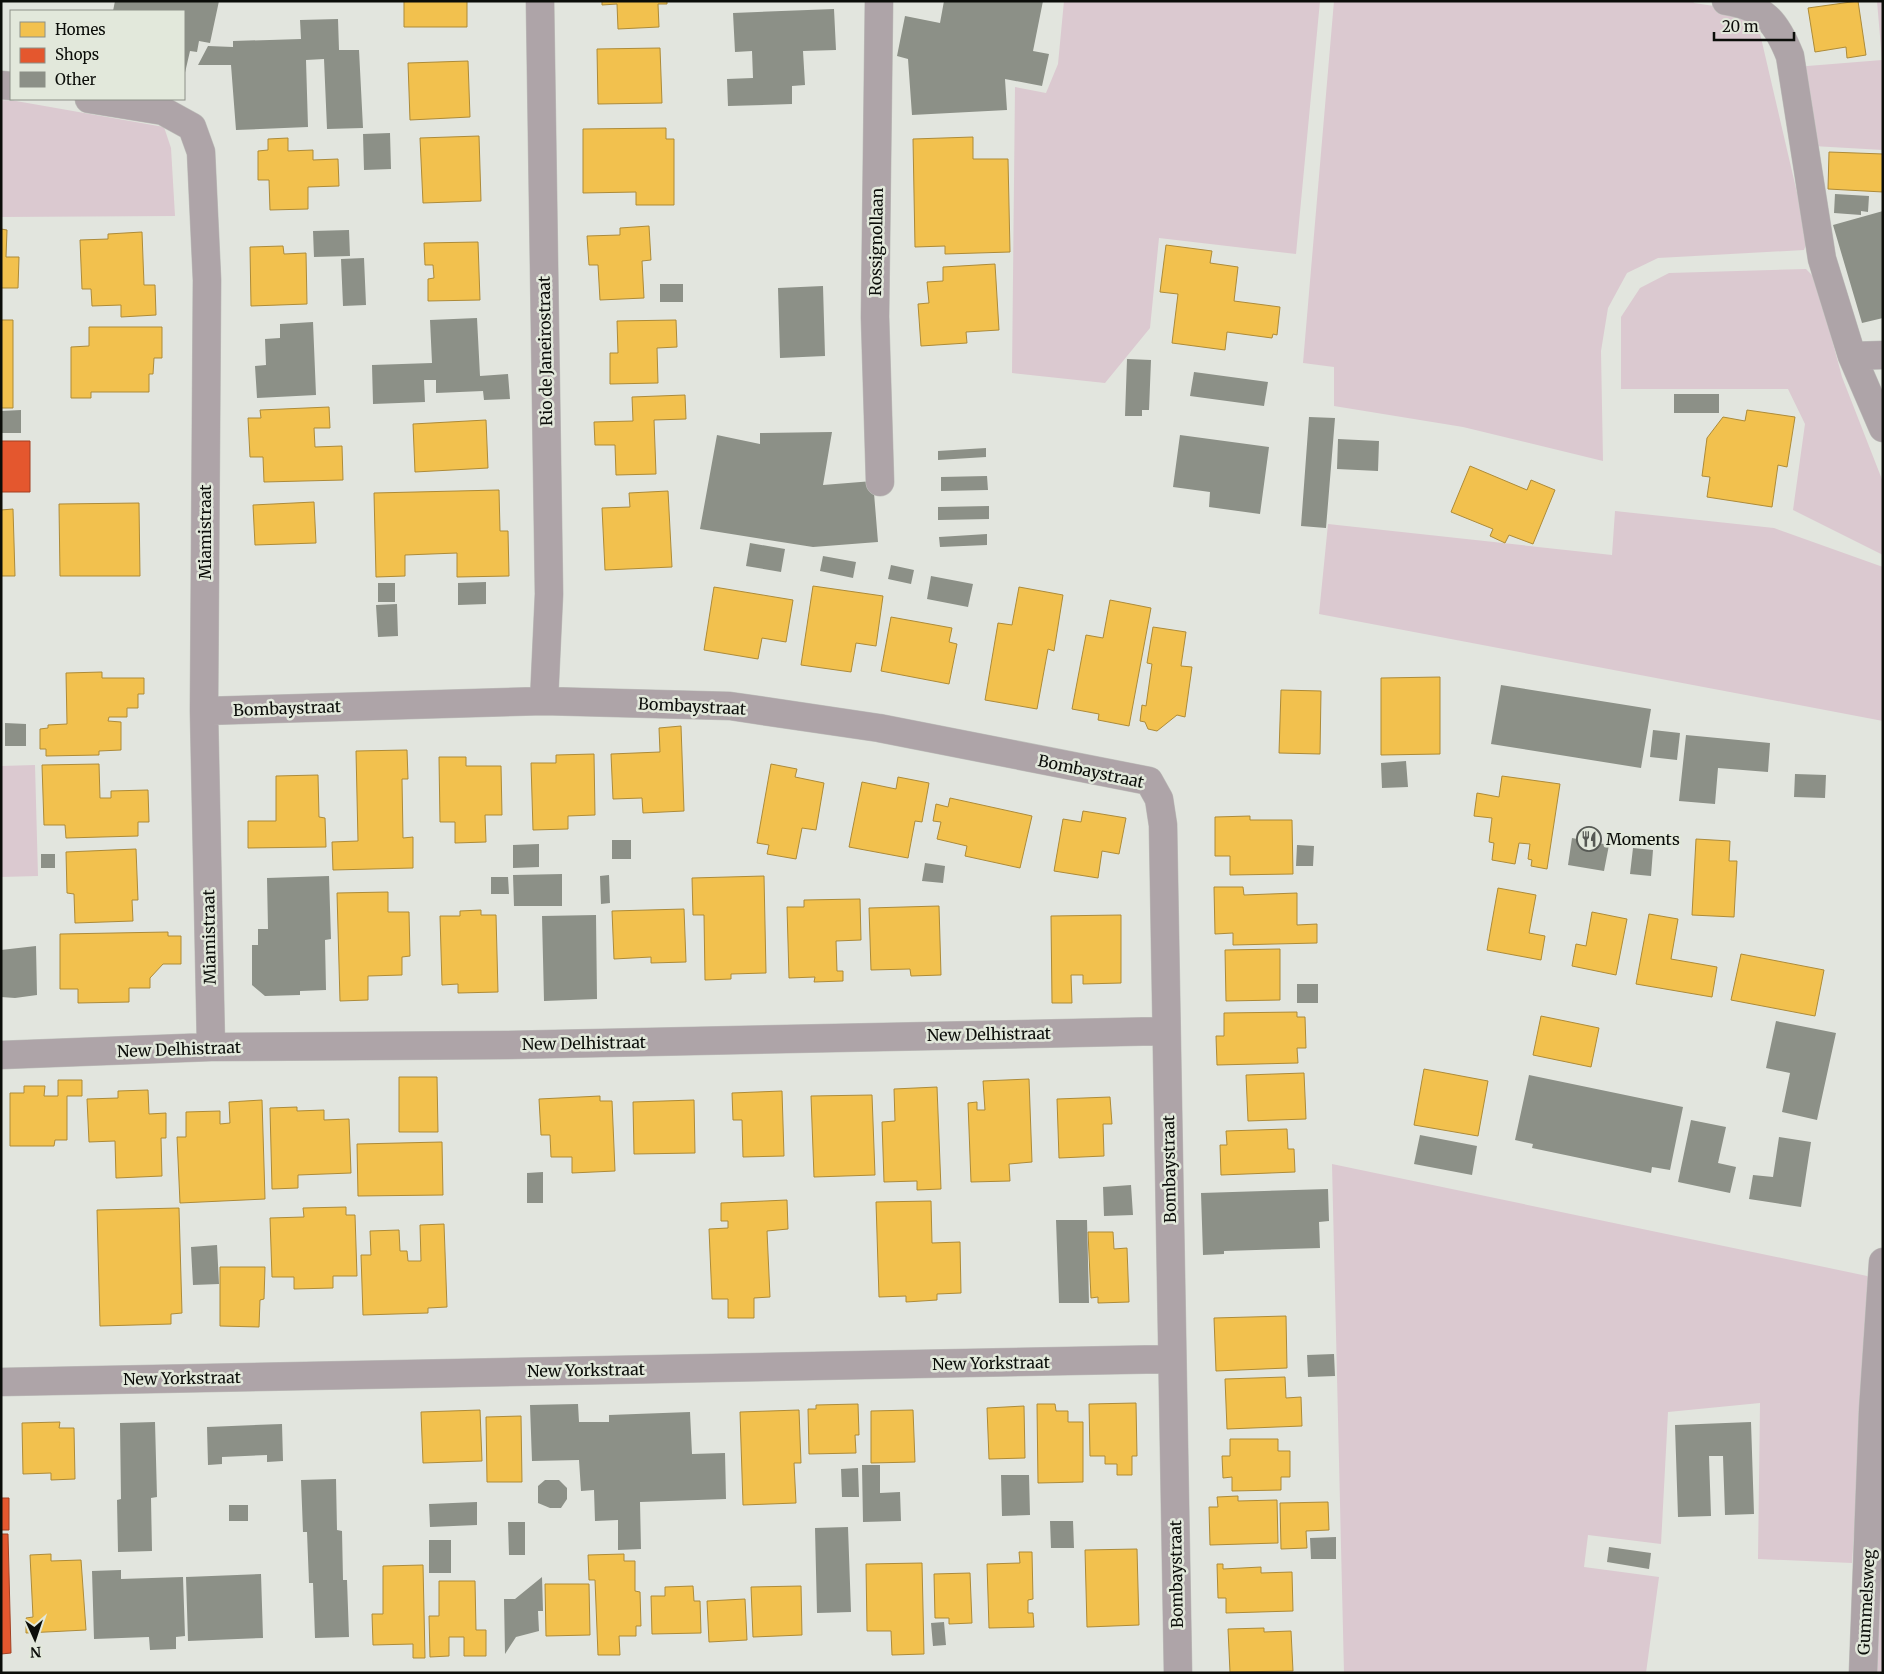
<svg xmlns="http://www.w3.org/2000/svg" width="1884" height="1674" font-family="Merriweather,serif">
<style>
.green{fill:#dbc9d0}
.homes{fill:#f2c14e;stroke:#ad8b39}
.shops{fill:#e4572e;stroke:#a34123}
.building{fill:#8c9087}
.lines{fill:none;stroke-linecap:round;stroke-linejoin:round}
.minor-casing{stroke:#c0c2bd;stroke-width:29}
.minor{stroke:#aea4a8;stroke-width:28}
.labels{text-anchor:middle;stroke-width:5;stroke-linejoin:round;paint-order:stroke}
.street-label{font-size:16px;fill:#0b0d09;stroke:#e2e8db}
.poi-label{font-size:16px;fill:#0b0d09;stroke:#e2e8db;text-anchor:start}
</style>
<rect width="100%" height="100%" fill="#e2e5de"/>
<path class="green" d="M1064 1H1320L1296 254 1159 238 1150 328 1105 383 1012 373 1015 87 1046 93 1058 64Z
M1334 1H1693L1694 3 1755 12 1808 240 1804 250 1658 258 1627 273 1608 308 1601 351 1603 461 1463 427 1334 406V367L1303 363Z
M1877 1H1883V150L1813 146 1795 67 1882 60Z
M1 100 16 101 164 127 171 148 175 216 1 217Z
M1806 269 1816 279 1842 377 1883 482V555L1793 510 1805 424 1788 389H1621V317L1640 288 1669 273Z
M1615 511 1774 528 1883 567V721L1319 614 1328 524 1612 555Z
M35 765 38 876 1 877V766Z
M1332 1164 1872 1277 1852 1563 1758 1559 1760 1403 1668 1412 1661 1544 1588 1535 1584 1567 1659 1577 1646 1673H1344Z
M1883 1506V1673H1874Z"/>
<path class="homes" d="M404 1H467V27H404Z
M602 1H667V4H658L659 27 618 29 617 4 602 5Z
M1858 1 1866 55 1847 58 1846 47 1815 52 1808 8Z
M660 48 662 103 598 104 597 49Z
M468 61 470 117 410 120 408 63Z
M666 128V139H674V205H636V192L583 193V129Z
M479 136 481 201 423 203 420 138Z
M973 137V159H1008L1010 252 945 254V246L915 247 913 139Z
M288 138V151L313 150V160L338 159 339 186 308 187V209L270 210 269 180H258V151L268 150V139Z
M1829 152 1883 154V192L1828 189Z
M649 226 651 260 642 261 644 298 600 300 598 265H589L587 236 620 235V228Z
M1 229 7 230 6 257H19L18 288H1Z
M142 232 144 285H155L156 315 121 317V305L92 306 91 289H82L80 240 108 239V234Z
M478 242 480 300 428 301V279L434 278 433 265H425L424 243Z
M1166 245 1212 251 1210 263 1238 267 1234 301 1280 307 1277 335 1273 334 1272 338 1227 332 1225 350 1172 343 1178 294 1160 292Z
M283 246 284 254 306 253 307 304 251 306 250 247Z
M995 264 999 330 966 332 967 343 921 346 918 304 929 303 927 282 943 281V267Z
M1 320H13V408H1Z
M676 320 677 347 657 348 658 383 610 384V353H618L617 321Z
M89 327H162V358H154L153 374H149V392H91V398H71V347L89 346Z
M685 395 686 419 654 420 656 474 616 475 615 445H595L594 422 633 421 632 397Z
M329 407 330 428H314L315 447 342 446 343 480 264 482 263 457H250L248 418H261L260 410Z
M1747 410 1795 417 1787 467 1778 465 1772 507 1707 497 1710 477 1702 476 1707 438 1723 417 1745 421Z
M486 420 488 468 415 472 413 424Z
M1470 466 1527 490 1531 480 1555 490 1533 544 1509 535 1505 543 1490 536 1493 529 1451 512Z
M499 490 500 531H508L509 576 457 577V553L405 555V576L376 577 374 493Z
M668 491 672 567 605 570 602 508 630 507 629 493Z
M314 502 316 543 255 545 253 505Z
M139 503 140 576H60L59 504Z
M13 509 15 576H1V510Z
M813 586 883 596 876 646 856 643 851 672 801 665Z
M714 587 793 600 786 642 762 638 758 659 704 650Z
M1019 587 1063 595 1054 651 1048 649 1037 709 985 700 998 623 1012 625Z
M1110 600 1151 608 1129 726 1098 720 1099 714 1072 709 1086 635 1103 638Z
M891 617 952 628 949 642 957 644 949 684 881 671Z
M1153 627 1186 632 1181 666 1192 667 1185 717 1177 715 1157 731 1148 729 1145 722 1140 721 1142 705 1146 706 1152 664 1147 663Z
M102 672V678H144V694H138V708H127V717H109L108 721 121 722V750L99 751V755L46 756V749H40V729L48 728V725L67 724 66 673Z
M1440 677V754L1381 755V678Z
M1281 690 1321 691 1320 754 1279 753Z
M681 726 684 811 643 813 642 798 613 799 611 754 660 752 659 728Z
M407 750 408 779H402L403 838 413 837V868L333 870 332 842 358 841 356 751Z
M594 754 595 815 568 816V829L533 830 531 763H556V755Z
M439 757H466V766H501L502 815H485L486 842 455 843V822H440Z
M99 764 100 798H111V791L148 790 149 822H138V836L66 838 65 825H44L42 765Z
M771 764 797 769 795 777 824 783 816 830 802 828 796 859 767 854 769 845 757 843Z
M318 775 319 817 325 818 326 847 248 848V821H276V776Z
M1502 776 1560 784 1547 869 1531 866 1532 860 1528 859 1530 844 1519 843 1515 864 1492 860 1494 843 1489 842 1492 818 1474 816 1477 793 1499 797Z
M898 777 929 783 922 822 915 821 908 858 849 847 862 782 896 789Z
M950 798 1032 816 1020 868 965 856 967 846 937 839 941 822 933 821 936 804 948 807Z
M1083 811 1126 818 1119 854 1102 851 1098 878 1054 871 1063 819 1081 822Z
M1250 816V820H1292L1293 874 1230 875V856H1215V817Z
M1696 839 1730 841 1729 861H1737L1734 917 1692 915Z
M136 849 138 900H132L133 921 75 923 74 894 67 893 66 852Z
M764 876 766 973 731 974V979L705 980 704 915H693L692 878Z
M1214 887H1243L1244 895 1297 893V925L1317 924V943L1233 945V933L1215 934Z
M1498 888 1536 895 1529 933 1545 936 1541 960 1487 950Z
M388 892V912H409L410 956 402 957V975L368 976V1000L340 1001 337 893Z
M860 899 861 940 836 941 837 971H843V981L814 982 815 977 789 978 787 907H804V900Z
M939 906 941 975 911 976 910 969 871 970 869 908Z
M684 909 686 962 651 963V957L614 959 612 911Z
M481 910V915H496L498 992 458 993V984L442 985 440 916H460V911Z
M1592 912 1627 919 1616 975 1572 966 1576 944 1586 946Z
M1649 914 1678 919 1671 959 1717 967 1712 997 1636 984Z
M1121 915V983L1083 984V975H1071L1072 1003H1052L1051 916Z
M168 932V936H181V964H163L150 978V988H129V1002L78 1003V989H60V934Z
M1280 949V1000L1226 1001 1225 950Z
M1741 954 1824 970 1815 1016 1731 1000Z
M1297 1012V1017H1305L1306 1048H1297L1298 1063 1217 1065 1216 1036H1224V1013Z
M1541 1016 1599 1028 1591 1067 1533 1055Z
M1424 1069 1488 1081 1478 1136 1414 1125Z
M1304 1073 1306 1119 1248 1121 1246 1075Z
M399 1077H437L438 1132H399Z
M1029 1079 1032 1162 1009 1164 1010 1181 971 1182 968 1103 977 1102V1110H985L983 1081Z
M58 1080H82V1096H67V1140H55L54 1146H10V1093H24V1086H45L44 1096H58Z
M937 1087 941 1189 917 1190V1181L884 1182 882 1122 895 1121 894 1089Z
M148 1090 149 1114 166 1113V1138H161L162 1176 116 1178 115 1141 89 1142 87 1099 118 1098V1091Z
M782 1091 784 1156 743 1157 742 1120H733L732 1093Z
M872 1095 875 1175 814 1177 811 1096Z
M600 1096V1101H612L615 1171 572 1173V1157H551L550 1135H541L539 1099Z
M1110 1097 1112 1124H1103L1104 1156 1059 1158 1057 1099Z
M262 1100 265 1199 180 1203 177 1137H186V1112L220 1111V1124L230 1123 229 1102Z
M694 1100 695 1153 634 1154 633 1102Z
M297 1107V1111L324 1110V1120L349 1119 351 1173 298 1175V1188L272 1189 270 1108Z
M1287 1129 1288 1149H1294L1295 1172 1221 1175 1220 1145H1227L1226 1131Z
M442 1142 443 1195 358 1196 357 1144Z
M787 1200 788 1229 767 1231 770 1297 754 1298V1318H728V1299H712L709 1229 728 1228V1221H721V1203Z
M931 1201 932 1243 960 1242 961 1293 937 1294V1300L906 1302V1296L879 1297 876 1202Z
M346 1207V1215H355L357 1276H333V1288L294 1289V1277H272L270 1218 304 1217 303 1208Z
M179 1208 182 1313 171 1314V1324L100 1326 97 1210Z
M444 1224 447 1307 428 1308V1313L363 1315 361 1255H371L370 1231 399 1230 400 1251H407L408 1261H421L420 1225Z
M1088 1232H1113L1114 1249 1127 1248 1129 1302 1098 1303V1297L1091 1298Z
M220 1267H265L264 1299 260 1300 259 1327 220 1326Z
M1286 1316 1287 1368 1216 1371 1214 1318Z
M1285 1377 1286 1398 1301 1397 1302 1426 1227 1429 1225 1379Z
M1136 1403 1137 1456H1132V1475H1117V1464H1105V1456H1090L1089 1404Z
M858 1404 859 1435H855L856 1453 809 1454 808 1409H816V1405Z
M1037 1404H1055L1056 1411H1068V1422H1083V1482L1038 1483Z
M1024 1406 1025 1458 989 1459 987 1408Z
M480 1410 482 1461 423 1463 421 1412Z
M799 1410 801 1463H794L796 1503 743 1505 740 1412Z
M913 1410 915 1462 871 1463V1411Z
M521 1416 522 1482H487L486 1417Z
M60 1422 59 1428H74L75 1479 51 1480V1473L23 1474 22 1423Z
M1230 1439H1278V1451H1290V1477H1281V1490L1232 1491V1477L1223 1478 1222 1456H1230Z
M1238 1496V1501L1277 1500 1278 1543 1210 1545 1209 1507H1218L1217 1497Z
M1328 1502 1329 1530 1306 1531 1307 1548 1281 1549 1280 1503Z
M1137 1549 1139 1625 1087 1627 1085 1550Z
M1019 1552H1032L1033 1599 1028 1600V1613H1033L1034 1627 989 1628 987 1564 1020 1563Z
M51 1554V1561L81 1560 86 1630 26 1633V1618L33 1617 30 1555Z
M624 1554V1561H635V1591L640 1592 641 1626H636V1636H619L620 1655H598L595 1580H589L588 1555Z
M922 1563 924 1654 892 1655 891 1631H867L866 1564Z
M1217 1564H1223V1569L1261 1567V1573L1292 1572 1293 1611 1226 1613V1598H1218Z
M423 1565 425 1658H413V1644L373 1645 372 1614H383V1566Z
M970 1573 972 1623 949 1624V1618H935L934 1574Z
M439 1581H475L476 1630H486V1656H464V1637H449V1656L430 1657 429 1616H439Z
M545 1584H589L590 1635 546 1636Z
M693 1586 694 1601H700L701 1633 652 1634 651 1596H665V1587Z
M801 1586 802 1635 753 1637 751 1587Z
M745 1599 747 1640 709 1642 707 1601Z
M1264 1628V1632L1291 1631 1293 1671 1230 1672 1228 1629Z"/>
<path class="shops" d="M1 441H30V492H1Z
M1 1498H9V1530H1Z
M1 1534H8L11 1653 1 1654Z"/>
<path class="building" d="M115 1H219L210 43 199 41 197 52 190 51 184 77V11H113Z
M944 1H1043L1033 51 1049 54 1042 86 1005 79 1007 110 912 115 908 59 897 56 905 16 940 23Z
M834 9 836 50 803 51 805 85 792 86V104L728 106 727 79 753 78 752 51 735 52 733 13Z
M338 19 339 50H359L363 128 327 129 324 59 306 60 308 127 236 130 231 65H198L208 46 233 47V41L301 39 300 20Z
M390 133 391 169 364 170 363 134Z
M1835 194 1869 196 1868 212 1861 211V215L1834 213Z
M1883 211V318L1862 323 1833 225Z
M349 230 350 256 314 257 313 231Z
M364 258 366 305 343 306 341 259Z
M660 284H683V302H660Z
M823 286 825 356 780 358 778 288Z
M477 318 480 376 508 374 510 399 484 400 483 391 436 393V380H424L425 402 373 404 372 365 432 363 430 320Z
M313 322 316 395 257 398 255 366 266 365 265 339 280 338V324Z
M1127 359 1151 360 1149 410H1142V416H1125Z
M1194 372 1268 382 1264 406 1190 396Z
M1674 394H1719V413H1674Z
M21 410V433H1V411Z
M1309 417 1335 418 1326 528 1301 526Z
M832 432 823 485 873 481 878 542 813 547 700 529 717 435 760 444V433Z
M1180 435 1269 447 1260 514 1209 507 1210 492 1173 487Z
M1338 439 1379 441 1378 471 1337 469Z
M986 448V457L938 460V451Z
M987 476 988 490 941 491V477Z
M989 506V519L938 520V507Z
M987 534V545L940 547 939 537Z
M750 543 785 549 781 572 746 566Z
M823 556 856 562 853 578 820 571Z
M891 565 914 570 911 584 888 579Z
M931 576 973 584 968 607 927 599Z
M486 582V604L458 605V583Z
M378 583H395V602H378Z
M397 604 398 636 378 637 376 605Z
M1501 685 1651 709 1641 768 1491 744Z
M5 723 26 724V746H5Z
M1653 730 1680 733 1677 760 1650 757Z
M1686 735 1770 743 1768 772 1718 768 1715 804 1679 801Z
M1406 761 1408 787 1382 788 1381 763Z
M1795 774 1826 775 1825 798 1794 797Z
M1572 838 1609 845 1604 871 1568 865Z
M612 840H631V859H612Z
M539 844V867L513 868V845Z
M1297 845 1314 846 1313 866H1296Z
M1633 848 1653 850 1651 876 1630 874Z
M41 854H55V868H41Z
M925 863 945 866 943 883 922 881Z
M562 874V906H514L513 875Z
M609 875 610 903 601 904 600 876Z
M329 876 331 939 325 940 326 990 300 991V995L265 996 252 985V945H258V929H268L267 878Z
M491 877H508L509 894H491Z
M596 915 597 999 544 1001 542 916Z
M36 946 37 995 15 998 1 997V950Z
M1297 984H1318V1003H1297Z
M1776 1021 1836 1033 1817 1120 1782 1112 1790 1073 1766 1068Z
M1529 1075 1683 1107 1670 1170 1652 1167 1651 1173 1532 1148 1533 1144 1515 1140Z
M1691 1120 1726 1127 1718 1163 1736 1167 1730 1193 1678 1182Z
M1420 1135 1477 1146 1472 1175 1414 1164Z
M1779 1137 1811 1142 1801 1207 1749 1199 1753 1175 1773 1177Z
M543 1172V1203H527V1173Z
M1131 1185 1133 1215 1104 1216 1103 1187Z
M1328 1189 1329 1221 1319 1222 1320 1248 1224 1251V1254L1203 1255 1201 1193Z
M1056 1220H1087L1089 1303H1059Z
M217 1245 219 1284 193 1285 191 1247Z
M1334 1354 1335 1376 1308 1377 1307 1355Z
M578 1404 579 1422H609V1415L690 1412 692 1454 725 1453 726 1499 640 1502 641 1549 618 1550V1520L595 1521 594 1490 581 1491 579 1460 532 1461 530 1405Z
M155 1422 157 1497 151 1498 152 1551 118 1552 117 1500 121 1499 120 1423Z
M1751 1422 1754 1514 1725 1515 1723 1456H1709L1711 1516 1678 1517 1675 1425Z
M282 1424 283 1461 267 1462V1455L222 1457V1464L208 1465 207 1427Z
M862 1465H880V1493L900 1492 901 1521 863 1522Z
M858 1468 859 1497H842L841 1469Z
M1001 1475H1029L1030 1515 1002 1516Z
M336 1479 337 1530 342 1531 343 1580H347L349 1637 315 1638 313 1583H309L307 1532H303L301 1480Z
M545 1480H559L567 1488V1499L561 1508H550L538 1503V1486Z
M477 1502V1525L430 1527 429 1504Z
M229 1505H248V1521H229Z
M1050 1521H1073L1074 1548H1051Z
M508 1522H525V1555H509Z
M848 1527 851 1612 817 1613 815 1528Z
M1336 1537V1559H1311L1310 1538Z
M429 1540H451V1573H429Z
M1609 1547 1651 1553 1649 1569 1607 1562Z
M121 1570V1579L183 1577 185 1636 176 1637V1649L150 1650 149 1637 94 1639 92 1571Z
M261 1574 263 1638 188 1641 186 1577Z
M542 1577 543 1611H538L539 1631 516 1637 505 1654 504 1599H515Z
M944 1622 946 1645 933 1646 931 1623Z"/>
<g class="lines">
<defs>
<path id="minor" d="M540 1 549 594 544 701
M879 1 875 317 880 482
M1726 1C1764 7 1776 21 1790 56L1822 259 1852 356 1883 428
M1 85 11 86
M89 99 163 111 192 127 201 152 207 280 204 711 211 1047
M1852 356 1883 355
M204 711 544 701 730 706 879 728 1149 781 1159 799 1163 825 1178 1673
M1 1055 211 1047 508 1045 1166 1031
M1 1382 1172 1359
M1863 1673 1873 1410 1883 1262"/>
</defs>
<use href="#minor" class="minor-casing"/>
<use href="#minor" class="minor"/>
</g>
<defs>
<symbol id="restaurant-ring" viewBox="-11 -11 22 22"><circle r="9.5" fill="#e2e8db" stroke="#565954" stroke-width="1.5"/><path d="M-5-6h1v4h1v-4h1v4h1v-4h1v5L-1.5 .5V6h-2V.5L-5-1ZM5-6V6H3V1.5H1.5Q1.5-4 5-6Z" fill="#565954"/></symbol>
</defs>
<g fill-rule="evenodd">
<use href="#restaurant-ring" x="1575" y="825" width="28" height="28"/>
</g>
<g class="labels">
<g class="street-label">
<text transform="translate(876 242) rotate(-89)" y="6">Rossignollaan</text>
<text transform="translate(545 351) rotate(-91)" y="6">Rio de Janeirostraat</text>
<text transform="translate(205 532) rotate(-90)" y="6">Miamistraat</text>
<text transform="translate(692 706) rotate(3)" y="6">Bombaystraat</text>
<text transform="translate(287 708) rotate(-2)" y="6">Bombaystraat</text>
<text transform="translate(1091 771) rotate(12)" y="6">Bombaystraat</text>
<text transform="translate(209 937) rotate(-91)" y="6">Miamistraat</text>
<text transform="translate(989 1034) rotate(-1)" y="6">New Delhistraat</text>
<text transform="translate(584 1043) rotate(-1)" y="6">New Delhistraat</text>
<text transform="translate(179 1049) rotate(-2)" y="6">New Delhistraat</text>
<text transform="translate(1169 1169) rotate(-91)" y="6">Bombaystraat</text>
<text transform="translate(991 1363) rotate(-1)" y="6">New Yorkstraat</text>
<text transform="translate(586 1370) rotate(-1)" y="6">New Yorkstraat</text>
<text transform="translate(182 1378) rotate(-1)" y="6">New Yorkstraat</text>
<text transform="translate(1176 1574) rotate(-91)" y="6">Bombaystraat</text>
<text transform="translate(1866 1602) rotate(-87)" y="6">Gummelsweg</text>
</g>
<g class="poi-label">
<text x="1606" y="845">Moments</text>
</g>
</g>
<rect width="1884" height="1674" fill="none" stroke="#0b0d09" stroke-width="5"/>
<rect x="10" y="10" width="175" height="90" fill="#e2e8db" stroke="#8c9087"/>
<rect x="20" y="22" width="25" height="15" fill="#f2c14e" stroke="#8c9087"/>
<text x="55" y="35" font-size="15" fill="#0b0d09">Homes</text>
<rect x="20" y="48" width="25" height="15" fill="#e4572e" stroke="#8c9087"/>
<text x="55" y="60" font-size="15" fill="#0b0d09">Shops</text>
<rect x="20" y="72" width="25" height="15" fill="#8c9087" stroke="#8c9087"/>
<text x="55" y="85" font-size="15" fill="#0b0d09">Other</text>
<g transform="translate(35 1639) rotate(177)" stroke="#e2e8db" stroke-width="4" paint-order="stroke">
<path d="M0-4L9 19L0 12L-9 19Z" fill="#0b0d09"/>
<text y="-8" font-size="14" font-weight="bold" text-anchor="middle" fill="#0b0d09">N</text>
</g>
<path d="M1714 32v8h80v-8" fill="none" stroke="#0b0d09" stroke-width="2.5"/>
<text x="1722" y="32" font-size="15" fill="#0b0d09" stroke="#e2e8db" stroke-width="4" paint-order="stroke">20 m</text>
</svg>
